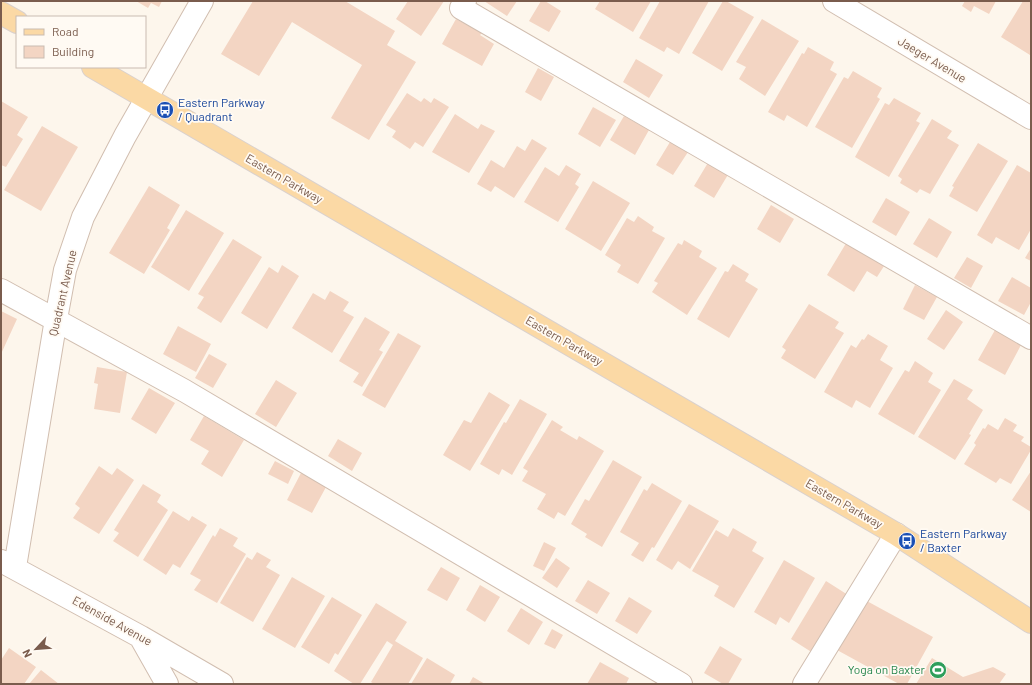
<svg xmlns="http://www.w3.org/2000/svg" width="1032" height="685" font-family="Barlow,sans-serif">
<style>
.building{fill:#f3d5c3}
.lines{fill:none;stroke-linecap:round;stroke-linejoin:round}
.minor-casing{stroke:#d1beb0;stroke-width:24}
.major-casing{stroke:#dad1cd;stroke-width:24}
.minor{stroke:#fff;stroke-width:22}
.major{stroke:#fbd9a5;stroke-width:22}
.labels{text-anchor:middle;stroke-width:3.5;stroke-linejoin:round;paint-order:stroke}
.street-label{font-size:12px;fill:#7a5c4d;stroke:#fffaf3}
.transit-label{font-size:12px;fill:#164399;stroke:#fffaf3;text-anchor:start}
.leisure-label{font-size:12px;fill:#27864d;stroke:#fffaf3;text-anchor:end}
</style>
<rect width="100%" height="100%" fill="#fdf6ec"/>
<path class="building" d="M136 1H162L159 7 151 3 148 8Z
M253 1H345L395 31 387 45 416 62 369 140 331 118 362 65 292 22 259 76 221 54Z
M408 1H444L421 36 396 19Z
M484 1H517L507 16Z
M541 1H545L561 11 549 32 529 21Z
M600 1H651L633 32 595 9Z
M660 1H709L679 54 667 47 664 52 639 38Z
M723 1H726L754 17 722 71 692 53Z
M965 1H996L989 14 974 6 971 12 962 6Z
M1023 1H1031L1030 55 1001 37Z
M456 19 482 33 480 35 494 44 482 66 442 44Z
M762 19 799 41 765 96 739 79 746 67 736 62Z
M808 47 834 62 830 70 837 74 807 127 787 115 784 121 768 112 802 53 804 54Z
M636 59 663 75 649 98 623 82Z
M538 68 554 77 541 101 525 92Z
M853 71 882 88 877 97 880 99 852 148 815 127 844 77 848 79Z
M407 93 421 102 424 98 431 103 434 98 449 107 423 147 415 142 410 149 392 137 396 131 386 125Z
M894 98 921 113 916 121 920 123 889 177 855 157 885 103 889 105Z
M1 101 28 117 17 135 23 139 6 167 1 165Z
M593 107 616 120 600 147 578 134Z
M455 114 478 129 481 124 495 131 469 173 432 152Z
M624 116 649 130 635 155 610 140Z
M932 119 952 131 947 138 959 145 930 194 920 189 917 193 900 183 902 179 898 176Z
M42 126 78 147 41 211 4 190Z
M532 139 547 148 514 198 495 186 491 192 477 184 491 160 504 168 517 146 525 151Z
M670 142 688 152 673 175 656 165Z
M978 143 1008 161 977 212 949 196 954 187 952 186Z
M709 161 729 173 714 198 694 186Z
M566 165 581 174 575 184 579 187 558 222 524 202 545 167 559 176Z
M1017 165 1031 173V229L1019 250 996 237 992 244 977 235Z
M593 181 630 203 601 251 565 229Z
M149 186 180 205 167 228 170 230 144 274 109 253Z
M886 198 910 212 896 236 872 222Z
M771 205 794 219 780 243 757 229Z
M186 210 224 233 189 291 151 267Z
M638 216 654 227 652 231 665 238 638 284 617 272 621 265 605 255 627 218 634 222Z
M929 218 952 232 937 258 913 244Z
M233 239 262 257 221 323 197 308 204 297 198 294Z
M684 240 702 251 699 257 717 268 687 315 652 292 658 283 654 281 678 243 682 245Z
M848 240 886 263 877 277 867 271 854 292 827 275Z
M1031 248V261L1025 258Z
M967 257 983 266 971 288 954 278Z
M733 264 749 274 745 281 758 289 729 338 697 319 725 271 728 272Z
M282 265 299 276 267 329 241 313 269 267 278 273Z
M1012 277 1031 288V302L1024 315 998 301Z
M915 285 937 297 924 320 903 309Z
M330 291 349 302 343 311 354 317 332 353 292 328 313 293 325 300Z
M809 304 839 322 835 328 844 333 815 379 781 358 786 350 782 347Z
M946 310 963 322 944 350 927 339Z
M1 311 17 319 1 354Z
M365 317 390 332 379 350 383 352 362 387 353 382 359 373 339 361Z
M178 326 211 344 196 372 163 354Z
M995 330 1021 345 1005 375 978 360Z
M398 333 421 346 385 408 362 395Z
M868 334 888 346 880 360 893 368 870 408 856 400 852 408 824 392 851 345 856 348 862 339 864 340Z
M209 354 227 364 213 388 195 378Z
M915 361 933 373 928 382 941 390 914 435 878 414 905 370 909 372Z
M97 367 127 372 120 413 94 409 98 384 94 383Z
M954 379 973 390 967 399 983 410 969 434 971 435 955 460 918 437Z
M276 380 297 393 276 427 255 414Z
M149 388 175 403 156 434 131 419Z
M489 392 510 405 470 471 443 455 464 420 471 423Z
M520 399 547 414 512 475 502 469 499 475 480 464 504 422 506 423Z
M204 416 244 440 222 477 201 464 209 451 190 440Z
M1005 418 1017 425 1013 431 1024 437 1021 441 1031 447V450L1011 484 1000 478 996 483 964 464 976 445 974 443 983 428 985 429 988 424 998 430Z
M552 420 563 427 560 430 577 440 579 436 604 451 565 516 558 512 554 519 537 509 546 494 522 481 528 471 523 468Z
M338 439 362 453 352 471 328 456Z
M613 460 642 477 602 547 585 537 587 534 571 524 585 499 589 501Z
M275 461 294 471 288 484 268 474Z
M99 466 112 475 117 468 134 480 99 534 73 518 80 508 75 504Z
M1031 471V512L1012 500Z
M301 473 326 487 312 513 287 500Z
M652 483 682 501 654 548 652 547 643 562 631 555 639 543 620 532 644 489 647 491Z
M143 484 161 495 157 502 168 510 138 557 113 541 119 533 114 530Z
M689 504 719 521 690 569 678 561 672 570 656 560Z
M173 511 189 521 192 516 207 525 180 568 173 564 166 575 143 560Z
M220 528 238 538 233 546 246 554 217 603 194 590 201 580 190 574 213 535 215 537Z
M733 528 757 542 752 551 764 558 734 608 714 596 719 586 692 571 716 530 728 537Z
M544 542 556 548 544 571 533 566Z
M257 552 271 560 266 567 280 575 253 622 220 603 247 557 252 560Z
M556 558 570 568 557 588 542 578Z
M784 560 815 578 789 623 780 617 776 625 754 612Z
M441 567 460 578 447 601 427 590Z
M292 577 325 596 295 648 262 629Z
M588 580 610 593 597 614 575 601Z
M826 581 848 595 813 653 791 639Z
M480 585 500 597 485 622 466 610Z
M332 597 362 615 338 655 335 653 329 664 301 647Z
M629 597 652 611 637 634 615 621Z
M865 600 933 637 907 684H899L837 650Z
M376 603 407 622 395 641 423 658 408 684H374L371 682 393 645 387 641 360 684H354L334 671Z
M521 608 543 622 529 645 507 631Z
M552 629 563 635 555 649 544 644Z
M720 646 742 659 728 684H723L704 673Z
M9 648 36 667 24 684H1V660Z
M427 658 455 675 450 684H411Z
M932 658 963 677 993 667 1006 674 999 684H916Z
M600 662 629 678 626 684H587Z
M41 670 59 684H29Z
M473 677 485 684H469Z"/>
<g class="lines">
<defs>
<path id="minor" d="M465 1 461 8 1031 338
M834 1 1031 118
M1 290 185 391 681 684
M1 561 141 637 222 684
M15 567 56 319 65 270 83 217 125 136 202 1
M141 638 167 684
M804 684 896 534"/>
<path id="major" d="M1 13 17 22
M93 67 896 534 1031 622"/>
</defs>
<use href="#minor" class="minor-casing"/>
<use href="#major" class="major-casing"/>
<use href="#minor" class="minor"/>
<use href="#major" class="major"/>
</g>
<defs>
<symbol id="bus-disc" viewBox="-11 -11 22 22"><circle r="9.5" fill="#1a4fb4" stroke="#fffaf3"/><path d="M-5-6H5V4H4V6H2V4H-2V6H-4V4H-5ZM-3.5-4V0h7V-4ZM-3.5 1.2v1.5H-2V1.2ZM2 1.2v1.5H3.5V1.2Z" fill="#fff"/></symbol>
<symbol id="stadium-disc" viewBox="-11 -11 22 22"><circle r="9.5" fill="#2e9e5b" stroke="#fffaf3"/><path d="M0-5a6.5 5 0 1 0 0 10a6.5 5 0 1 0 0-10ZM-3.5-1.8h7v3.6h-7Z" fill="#fff"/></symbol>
</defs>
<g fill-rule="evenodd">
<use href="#bus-disc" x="155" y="100" width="20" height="20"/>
<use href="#bus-disc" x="897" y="531" width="20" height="20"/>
<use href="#stadium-disc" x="928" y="660" width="20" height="20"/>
</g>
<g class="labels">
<g class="street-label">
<text transform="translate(932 60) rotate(31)" y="4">Jaeger Avenue</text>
<text transform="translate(284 179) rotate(30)" y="4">Eastern Parkway</text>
<text transform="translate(63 293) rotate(-77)" y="4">Quadrant Avenue</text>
<text transform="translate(564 341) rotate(30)" y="4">Eastern Parkway</text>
<text transform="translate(844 504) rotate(30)" y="4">Eastern Parkway</text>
<text transform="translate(112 621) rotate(29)" y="4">Edenside Avenue</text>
</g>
<g class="transit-label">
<text x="178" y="107">Eastern Parkway<tspan x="178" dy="14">/ Quadrant</tspan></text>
<text x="920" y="538">Eastern Parkway<tspan x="920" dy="14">/ Baxter</tspan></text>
</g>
<g class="leisure-label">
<text x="925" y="674">Yoga on Baxter</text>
</g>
</g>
<rect width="1032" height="685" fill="none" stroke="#7a5c4d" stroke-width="4"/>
<rect x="16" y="16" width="130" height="52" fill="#fffaf3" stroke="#cabbb1"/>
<rect x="24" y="29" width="20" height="6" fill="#fbd9a5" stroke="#cabbb1"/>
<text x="52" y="36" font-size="12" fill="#7a5c4d">Road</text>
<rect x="24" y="46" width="20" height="12" fill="#f3d5c3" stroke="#cabbb1"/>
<text x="52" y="56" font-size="12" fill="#7a5c4d">Building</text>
<g transform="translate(36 649) rotate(244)" stroke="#fffaf3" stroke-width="3" paint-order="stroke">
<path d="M0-3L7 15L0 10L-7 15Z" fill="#7a5c4d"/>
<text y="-6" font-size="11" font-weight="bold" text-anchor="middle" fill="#7a5c4d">N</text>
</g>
</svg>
